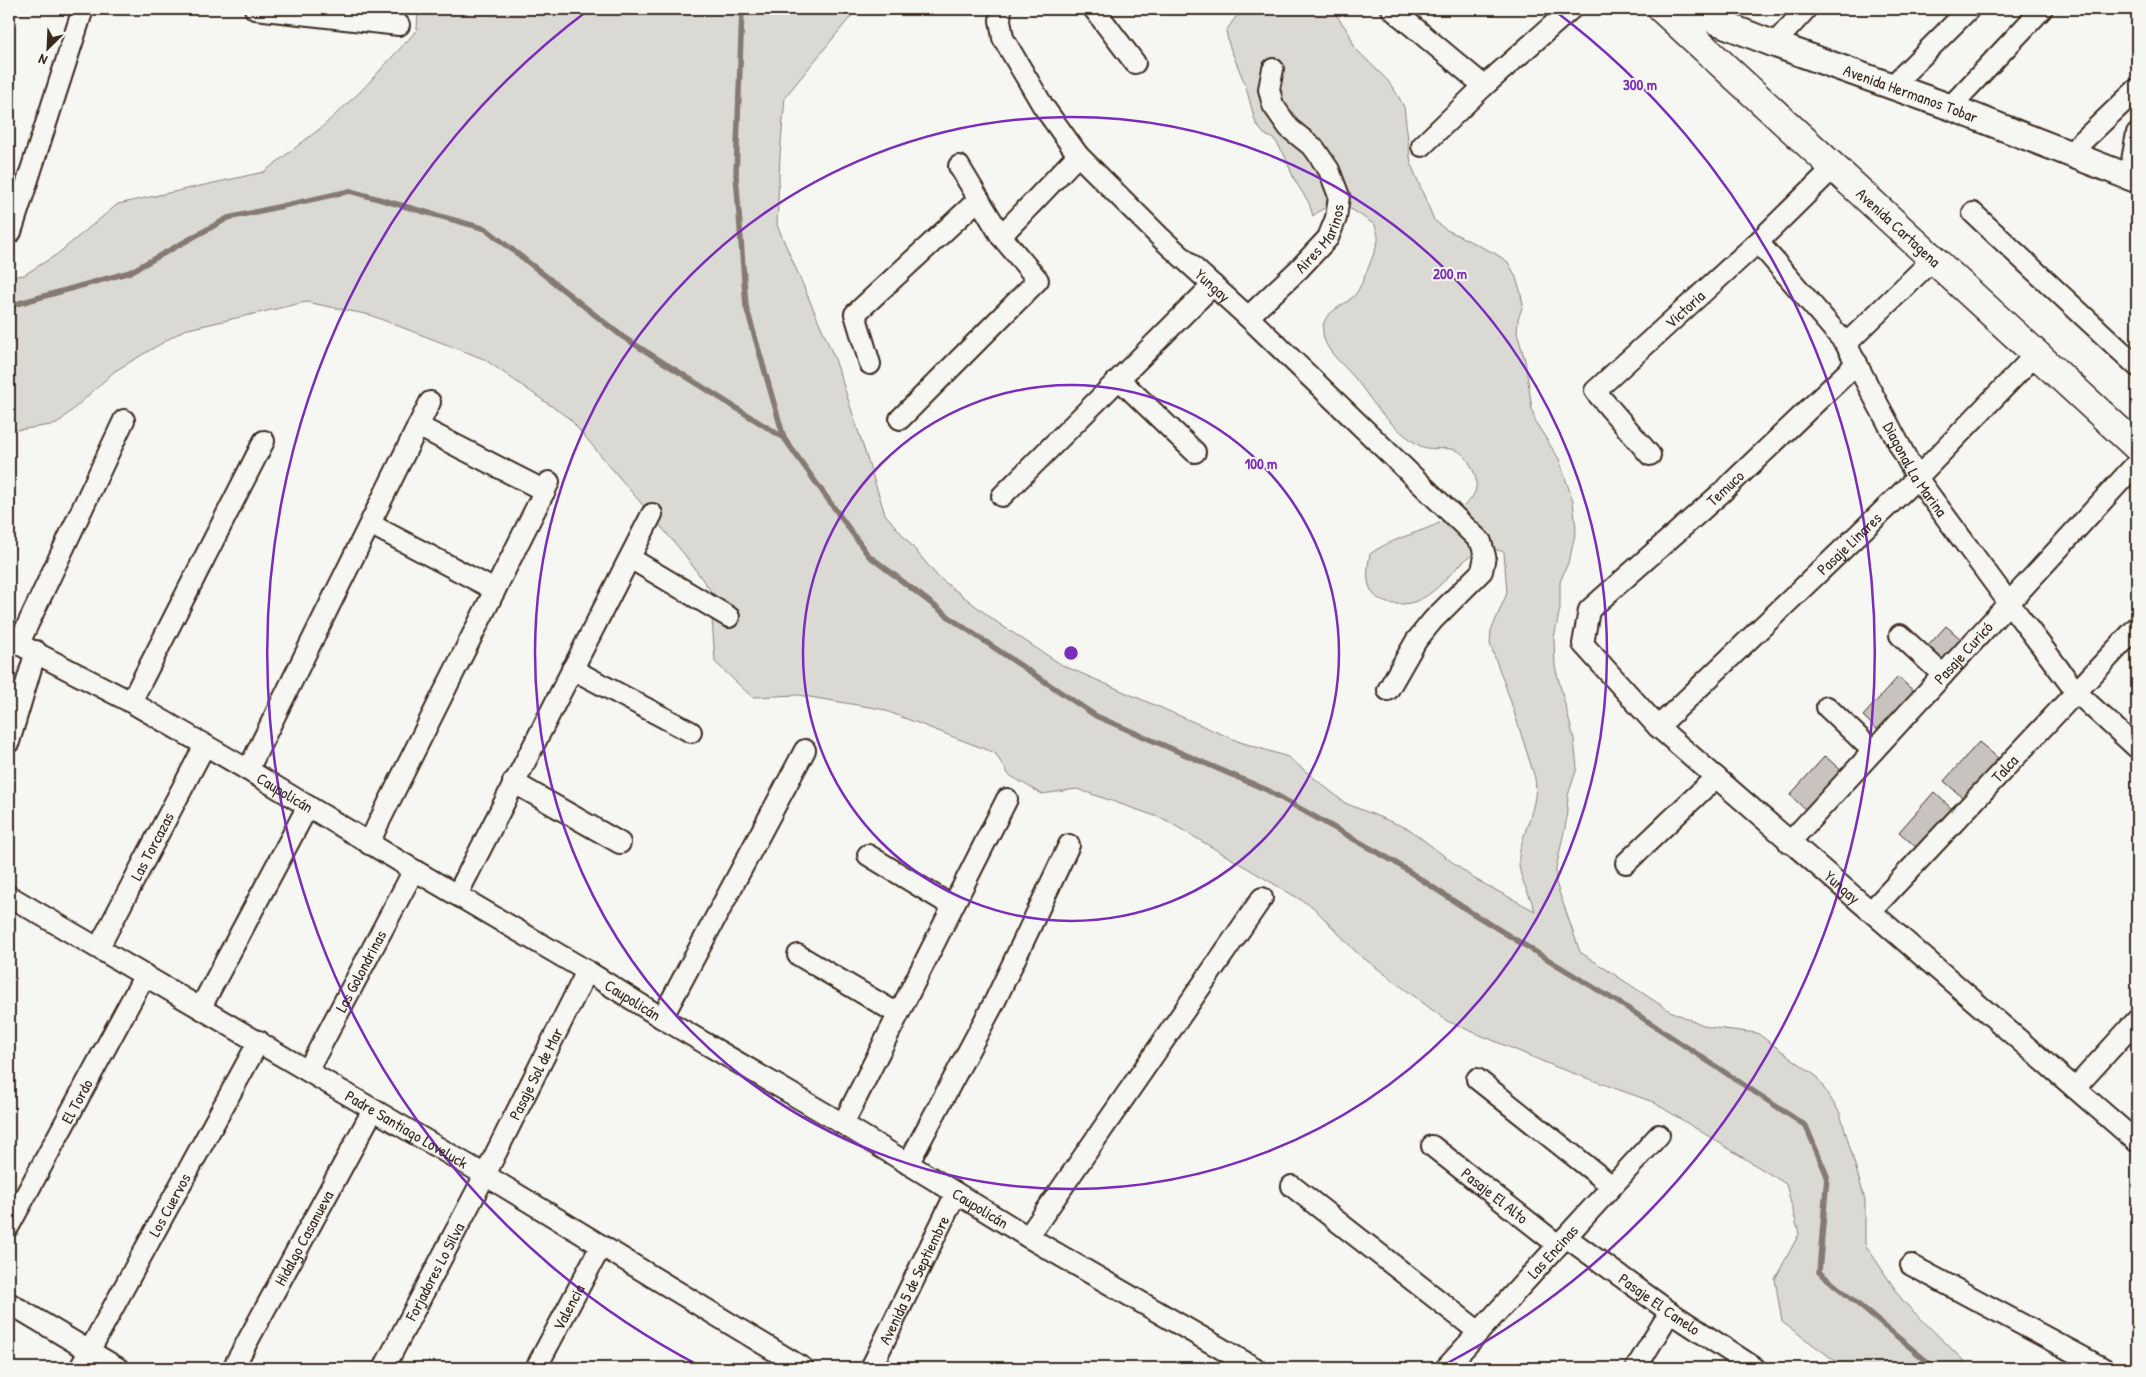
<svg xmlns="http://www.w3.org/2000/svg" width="2146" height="1377" font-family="'Patrick Hand',sans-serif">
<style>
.green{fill:#dad9d3;stroke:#8a8278}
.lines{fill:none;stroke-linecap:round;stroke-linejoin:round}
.stream{stroke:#857a71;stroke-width:5.5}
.building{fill:#c8c3be;stroke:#3b2a1e}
.minor-casing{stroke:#3b2a1e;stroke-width:24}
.tertiary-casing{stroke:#3b2a1e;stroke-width:29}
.primary-casing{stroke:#3b2a1e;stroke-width:31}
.minor{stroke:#f6f6f2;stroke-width:20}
.tertiary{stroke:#f6f6f2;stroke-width:25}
.primary{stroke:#f6f6f2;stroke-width:28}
.ring{fill:none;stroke:#7b2cbf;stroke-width:2.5}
.labels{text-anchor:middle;stroke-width:4;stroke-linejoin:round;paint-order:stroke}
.street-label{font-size:16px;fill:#3b2a1e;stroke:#f6f6f2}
.centre{fill:#7b2cbf;stroke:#f6f6f2;stroke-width:2.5}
.ring-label{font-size:15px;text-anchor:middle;font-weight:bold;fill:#7b2cbf;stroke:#f6f6f2;stroke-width:4;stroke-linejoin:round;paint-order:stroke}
</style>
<rect width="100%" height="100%" fill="#f6f6f2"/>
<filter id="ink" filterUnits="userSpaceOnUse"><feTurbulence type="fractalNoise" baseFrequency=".02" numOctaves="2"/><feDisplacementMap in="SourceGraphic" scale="10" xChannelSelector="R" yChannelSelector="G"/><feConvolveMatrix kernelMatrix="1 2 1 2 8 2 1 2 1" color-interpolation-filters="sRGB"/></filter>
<g filter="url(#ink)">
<path class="green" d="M418 9H857L785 97 780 155 777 225 835 359 885 514 938 577 998 623 1062 665 1240 742 1288 757 1345 803 1409 829 1473 878 1535 911C1530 893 1517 877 1519 856 1523 829 1539 806 1535 778L1509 696 1490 644 1491 631 1507 593 1504 552C1492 548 1483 547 1472 555 1447 572 1432 606 1397 604 1390 604 1385 603 1379 599 1364 589 1367 570 1370 554 1397 534 1439 530 1461 509 1467 503 1476 495 1476 487 1478 476 1468 456 1458 451 1445 445 1429 453 1417 444 1403 435 1389 422 1378 409 1369 398 1362 386 1353 376 1342 363 1325 351 1323 333 1320 310 1347 307 1357 292 1361 287 1377 247 1378 240 1379 235 1376 230 1375 225 1352 210 1338 194 1313 216L1309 203 1294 179 1284 154 1275 140 1264 134 1256 124 1245 84 1229 45 1226 31 1235 18 1248 9H1332L1349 33 1355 48 1388 81 1397 94 1404 107 1411 164 1434 220 1445 229 1496 254 1508 262 1515 275 1520 290 1523 305 1518 319 1517 333 1525 360 1532 409 1536 423 1559 459 1573 501 1576 529 1570 558 1560 582V608L1554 638 1555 666 1574 739 1577 768 1568 795 1566 823 1556 868V883L1580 952 1670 1011 1708 1027 1757 1033 1816 1076 1840 1113 1865 1200V1244L1903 1301 1971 1368H1845L1782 1322 1775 1279 1799 1234 1786 1184 1653 1102 1556 1067 1447 1021 1357 953 1313 907 1164 819 1077 789 1042 794 1009 775 995 753 881 709 798 695 752 697 715 662 710 590 684 554 570 419 484 359 370 315 306 302 184 330 115 371 57 424 18 430 9 427V277L24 275 56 255 118 204 264 172 322 127 361 91 417 30Z"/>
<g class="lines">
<path class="stream" d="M742 9 736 175 746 306 784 438 868 555 953 620 1096 716 1267 790 1393 861 1472 913 1629 1009 1806 1126 1827 1176 1819 1272 1935 1368
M9 306 130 272 228 218 350 191 486 229 623 337 784 438"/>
</g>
<path class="building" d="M1946 626 1962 640 1942 662 1926 648Z
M1898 677 1917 694 1881 733 1863 716Z
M1979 742 1998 758 1963 798 1944 781Z
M1825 756 1844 773 1808 812 1790 795Z
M1934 792 1952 809 1917 848 1899 832Z"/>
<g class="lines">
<defs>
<g id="minor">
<path d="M255 9 399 25"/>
<path id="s1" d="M1001 9 1000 20 1003 38 1043 106 1078 155 1161 238 1248 317 1481 542 1485 556 1482 571 1433 620 1416 641 1388 690"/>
<path d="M1094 9 1135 63"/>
<path d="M1392 9 1484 86"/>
<path d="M1774 44 1806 9"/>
<path d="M1892 86 1969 9"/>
<path d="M1950 107 2042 9"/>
<path d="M1422 146 1484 86 1571 9"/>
<path d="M2070 153 2137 89"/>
<path d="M959 166 1001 236"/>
<path d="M2129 177 2137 133"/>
<path d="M1973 213 2137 366"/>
<path d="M11 232 83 9"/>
<path id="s2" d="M1758 242 1846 344 1917 478 2009 603 2077 693 2137 748"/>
<path id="s3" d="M1248 317 1299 269 1328 238 1336 218 1339 196 1329 170 1314 148 1289 128 1273 105 1269 89 1273 69"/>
<path d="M1846 344 1933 259"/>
<path id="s4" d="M1857 363 1720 494 1589 610 1583 644 1658 727 2137 1142"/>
<path d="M870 364 855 314 979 199"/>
<path d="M1120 380 1195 452"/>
<path d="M900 419 1038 280 1001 236 1078 155"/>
<path d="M418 426 545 491"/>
<path id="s5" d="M1650 455 1595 391 1758 242 1834 167"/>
<path d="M1002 496 1213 285"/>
<path d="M370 524 495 590"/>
<path d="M630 558 729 617"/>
<path d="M1900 635 1943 675"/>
<path id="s6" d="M9 639 131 702 248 770 414 870 587 971 662 1018 843 1124 1028 1237 1255 1368"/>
<path d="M19 643 124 420"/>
<path d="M572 669 691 732"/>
<path d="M131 702 264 441"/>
<path d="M1827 707 1873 751"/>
<path id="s7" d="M1658 727 1917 478 2036 354"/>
<path d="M9 742 36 651"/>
<path d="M248 770 430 402"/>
<path d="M513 782 620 843"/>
<path id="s8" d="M1789 843 2137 463"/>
<path d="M369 844 377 826 549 482"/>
<path d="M868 855 952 906"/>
<path d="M1626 863 1716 777"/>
<path d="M457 895 652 514"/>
<path id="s9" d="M9 896 485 1175 803 1368"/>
<path id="s10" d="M1872 910 2137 627"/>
<path id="s11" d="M99 947 205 745"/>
<path d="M798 955 898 1014"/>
<path d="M201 1007 308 806"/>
<path d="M662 1018 805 750"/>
<path id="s12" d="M308 1070 414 870"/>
<path d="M1477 1079 1612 1186"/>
<path d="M2075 1088 2137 1020"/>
<path d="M843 1124 1007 799"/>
<path id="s13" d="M1432 1146 1558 1245"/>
<path d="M908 1164 995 1001 1069 845"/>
<path d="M1292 1186 1479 1332"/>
<path id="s14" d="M9 1226 145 975"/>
<path d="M1028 1237 1262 898"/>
<path id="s15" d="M1566 1237 1670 1312 1755 1368"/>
<path d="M1911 1265 2103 1368"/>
<path d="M9 1303 118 1368"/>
<path id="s16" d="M80 1368 259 1041"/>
<path id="s17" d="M233 1368 373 1110"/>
<path id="s18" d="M384 1368 485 1175 587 971"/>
<path id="s19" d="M536 1368 601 1246"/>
<path id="s20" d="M871 1368 956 1193"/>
<path id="s21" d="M1446 1368 1659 1135"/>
<path d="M1636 1368 1670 1312"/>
</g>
<g id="tertiary">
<path id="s22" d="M1684 9 1774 44 1950 107 2137 180"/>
</g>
<g id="primary">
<path id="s23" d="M1662 9 2137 447"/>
</g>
</defs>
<use href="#minor" class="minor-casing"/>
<use href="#tertiary" class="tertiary-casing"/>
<use href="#primary" class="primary-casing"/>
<use href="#minor" class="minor"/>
<use href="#tertiary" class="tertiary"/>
<use href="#primary" class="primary"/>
</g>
</g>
<g class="ring">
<circle cx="1071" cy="653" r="268"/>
<circle cx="1071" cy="653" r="536"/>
<path d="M700 1366A804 804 0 0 1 587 11M1555 11A804 804 0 0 1 1442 1366"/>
</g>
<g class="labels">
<g class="street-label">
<text dy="6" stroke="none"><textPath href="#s22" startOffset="242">Avenida Hermanos Tobar</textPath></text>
<text dy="6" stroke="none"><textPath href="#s23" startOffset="322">Avenida Cartagena</textPath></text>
<text dy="6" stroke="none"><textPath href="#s3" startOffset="108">Aires Marinos</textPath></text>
<text dy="6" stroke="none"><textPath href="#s1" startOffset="356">Yungay</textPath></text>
<text dy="6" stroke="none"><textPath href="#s5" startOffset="206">Victoria</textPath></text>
<text dy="6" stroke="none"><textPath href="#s2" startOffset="278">Diagonal La Marina</textPath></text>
<text transform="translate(1725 488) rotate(-43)" y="6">Temuco</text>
<text dy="6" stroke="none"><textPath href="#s7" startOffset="265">Pasaje Linares</textPath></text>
<text dy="6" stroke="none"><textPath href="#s8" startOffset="258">Pasaje Curicó</textPath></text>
<text dy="6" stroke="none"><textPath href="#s10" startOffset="194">Talca</textPath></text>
<text dy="6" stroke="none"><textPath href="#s6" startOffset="316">Caupolicán</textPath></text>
<text dy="6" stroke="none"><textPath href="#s11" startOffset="114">Las Torcazas</textPath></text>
<text dy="6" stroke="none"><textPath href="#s4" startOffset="755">Yungay</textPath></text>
<text dy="6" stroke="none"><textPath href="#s12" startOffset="112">Las Golondrinas</textPath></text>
<text dy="6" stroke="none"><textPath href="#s6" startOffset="721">Caupolicán</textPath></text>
<text dy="6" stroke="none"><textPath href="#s18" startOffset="331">Pasaje Sol de Mar</textPath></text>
<text dy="6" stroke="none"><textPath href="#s14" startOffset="142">El Tordo</textPath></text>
<text dy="6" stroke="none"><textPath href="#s9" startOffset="461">Padre Santiago Loveluck</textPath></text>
<text dy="6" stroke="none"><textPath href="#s13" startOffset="80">Pasaje El Alto</textPath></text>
<text dy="6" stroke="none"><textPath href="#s16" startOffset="186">Los Cuervos</textPath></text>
<text dy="6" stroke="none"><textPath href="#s6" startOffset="1126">Caupolicán</textPath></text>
<text dy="6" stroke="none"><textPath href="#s17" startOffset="148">Hidalgo Casanueva</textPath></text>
<text dy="6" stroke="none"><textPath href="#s21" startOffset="158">Las Encinas</textPath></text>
<text dy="6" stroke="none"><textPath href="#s18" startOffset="109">Forjadores Lo Silva</textPath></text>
<text dy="6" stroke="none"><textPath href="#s20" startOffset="98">Avenida 5 de Septiembre</textPath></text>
<text dy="6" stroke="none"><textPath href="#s15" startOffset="115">Pasaje El Canelo</textPath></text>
<text dy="6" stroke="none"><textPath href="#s19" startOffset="69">Valencia</textPath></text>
</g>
</g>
<circle cx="1071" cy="653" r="8" class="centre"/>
<g class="ring-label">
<text x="1640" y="90">300 m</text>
<text x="1450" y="279">200 m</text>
<text x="1261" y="469">100 m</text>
</g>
<rect width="2146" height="1377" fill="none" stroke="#f6f6f2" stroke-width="30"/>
<rect x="15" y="15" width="2116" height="1347" fill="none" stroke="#3b2a1e" stroke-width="2" filter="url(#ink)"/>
<g transform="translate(48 48) rotate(204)" stroke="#f6f6f2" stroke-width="4" paint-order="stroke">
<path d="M0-4L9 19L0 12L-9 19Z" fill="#3b2a1e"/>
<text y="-8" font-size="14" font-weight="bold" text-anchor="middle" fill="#3b2a1e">N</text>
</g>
</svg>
